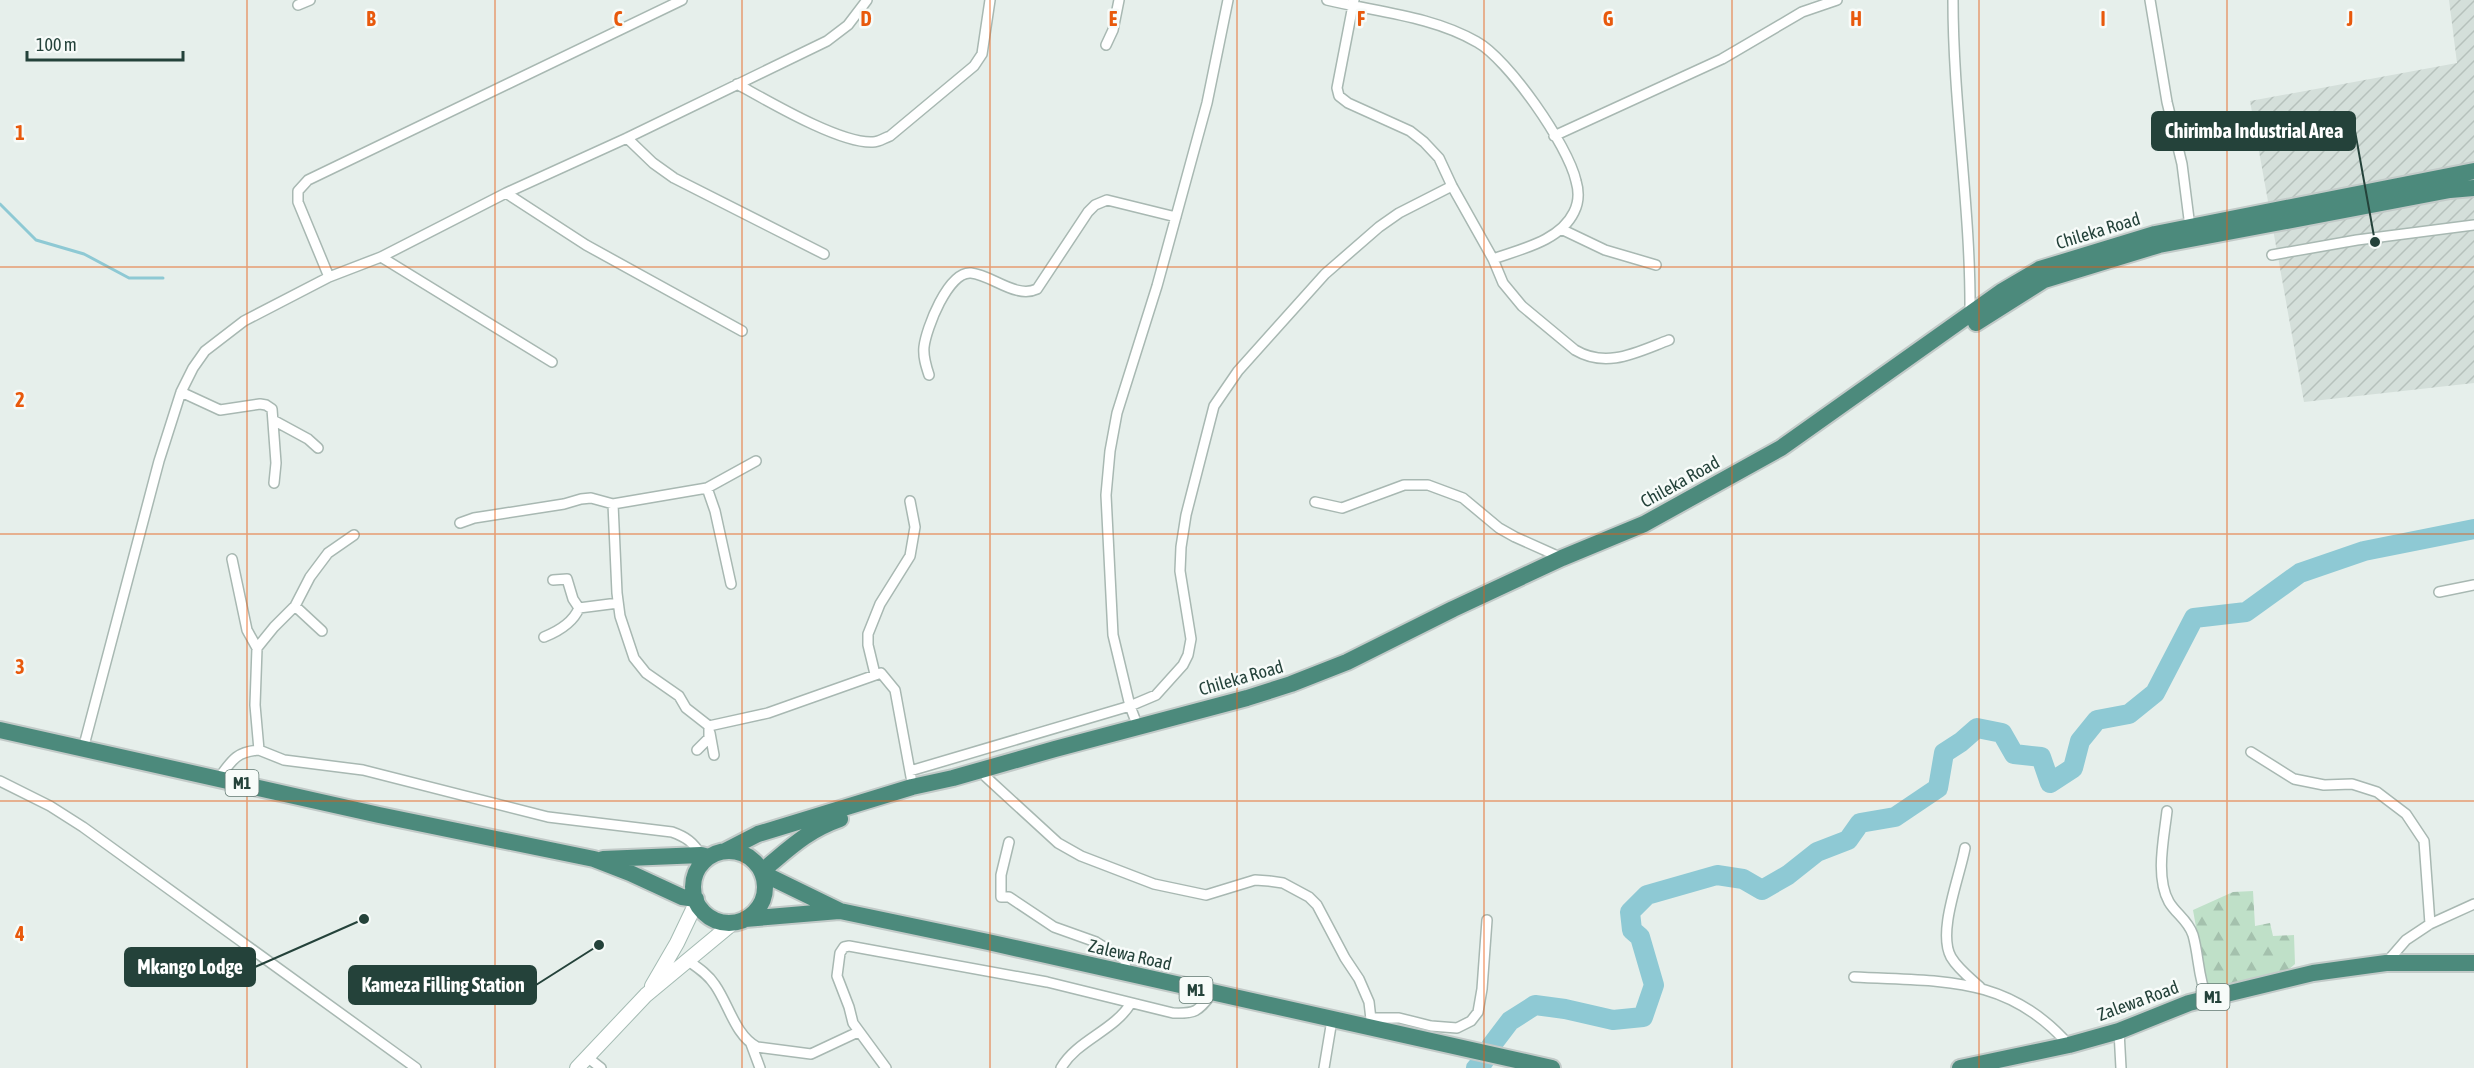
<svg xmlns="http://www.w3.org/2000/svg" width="2474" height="1068" font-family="'Asap Condensed',sans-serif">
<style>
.industrial{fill:url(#industrial-furrows)}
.forest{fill:url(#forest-firs)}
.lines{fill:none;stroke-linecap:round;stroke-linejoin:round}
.stream{stroke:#8ec9d4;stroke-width:3}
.river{stroke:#8ec9d4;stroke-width:20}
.minor-casing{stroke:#a8b8b2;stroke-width:12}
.secondary-casing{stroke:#a4bbb3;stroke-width:16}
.trunk-casing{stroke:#c2cac8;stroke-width:20}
.minor{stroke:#fff;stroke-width:9}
.secondary{stroke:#fff;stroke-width:14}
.trunk{stroke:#4c8a7c;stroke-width:16}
.grid{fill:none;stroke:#e8590c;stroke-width:1.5;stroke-opacity:0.55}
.labels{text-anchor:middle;stroke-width:5;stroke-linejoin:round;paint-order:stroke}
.shield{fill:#f7fbf9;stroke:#637a73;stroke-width:1.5}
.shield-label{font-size:16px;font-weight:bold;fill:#24423a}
.street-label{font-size:18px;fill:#24423a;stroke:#f7fbf9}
.grid-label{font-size:20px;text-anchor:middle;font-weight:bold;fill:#e8590c;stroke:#f7fbf9;stroke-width:5;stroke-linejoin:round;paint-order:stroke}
.leader{fill:none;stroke:#24423a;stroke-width:2}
.callout-dot{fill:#24423a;stroke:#f7fbf9;stroke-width:2}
.callout{fill:#24423a;stroke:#24423a;stroke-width:2}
.callout-label{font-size:20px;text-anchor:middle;font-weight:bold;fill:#fff}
</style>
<defs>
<pattern id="industrial-furrows" width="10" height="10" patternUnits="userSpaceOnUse" patternTransform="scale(1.5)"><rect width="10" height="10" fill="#d4dfda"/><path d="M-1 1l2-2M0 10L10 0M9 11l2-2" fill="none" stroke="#b6c1bc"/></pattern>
<pattern id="forest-firs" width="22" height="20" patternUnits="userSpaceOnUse" patternTransform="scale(1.5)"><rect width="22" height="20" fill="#bfe0c8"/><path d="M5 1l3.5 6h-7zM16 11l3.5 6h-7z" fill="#a4c1ad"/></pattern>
</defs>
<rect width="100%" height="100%" fill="#e6efeb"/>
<path class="industrial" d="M2449 0H2474V383L2304 402 2250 101 2457 63Z"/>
<path class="forest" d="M2253 891 2255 926 2270 923 2273 936 2294 935 2295 964 2287 971 2214 987 2206 984 2193 910 2233 892Z"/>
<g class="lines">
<path class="stream" d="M0 204 36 240 84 254 129 278H163"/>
<path class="river" d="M1491 1046 1510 1021 1535 1005 1565 1009 1613 1020 1643 1017 1654 985 1640 937 1632 930 1630 912 1647 895 1717 875 1743 879 1762 890 1788 875 1817 852 1848 840 1860 823 1895 817 1938 788 1944 753 1961 742 1977 728 2002 733 2014 754 2041 757 2050 783 2073 768 2080 741 2097 720 2129 714 2155 693 2194 618 2246 612 2300 573 2364 551 2474 529
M1476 1068 1484 1061"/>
<defs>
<path id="minor" d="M1327 0C1377 12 1432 16 1477 42 1508 59 1568 145 1576 181 1579 191 1579 202 1574 212 1560 241 1521 249 1493 259
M1354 0 1337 88 1339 96 1348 103 1410 131 1424 142 1439 158 1452 186 1493 259 1503 283 1522 306 1575 350C1607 369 1637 352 1669 340
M1953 0C1953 105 1971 209 1970 314
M2150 0 2167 102 2182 164 2190 227
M298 5 310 0
M1106 45 1113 30 1119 0
M737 84C768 101 840 144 873 142 879 142 884 138 890 136L974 66 982 54 990 0
M1554 136 1722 59 1802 12 1837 0
M627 138 653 163 674 178 824 254
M506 193 586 245 742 331
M1561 229 1605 250 1656 265
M2272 255 2357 240 2474 225
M381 257 552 362
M329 277 298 202V191L308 180 682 0
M929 375C926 366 923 357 924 347 926 329 948 271 971 273 992 275 1016 299 1037 289L1088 212 1095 205 1107 200 1176 217
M181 392 220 410 260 404 266 405 272 409 276 463 274 483
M273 420 308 439 318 448
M707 488 715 511 731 584
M1315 502 1342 508 1404 485H1428L1463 498 1499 528 1515 537 1562 558
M613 504 617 593 620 616 634 658 646 673 679 696 686 708 709 726V738L697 750
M460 523 474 518 564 504 581 499 591 498 613 504 707 488 756 461
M553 580 567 579 573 599 579 608 618 603
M2439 592 2474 585
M295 606 322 631
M544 637C559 631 573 623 579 608
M257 648 274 627 295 606 310 577 328 553 354 535
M875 674 868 645V634L880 604 910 556 915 527 910 501
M709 726 768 713 881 673 895 690 911 777
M1138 727 1130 706 1113 635 1106 495 1110 451 1117 413 1157 286 1207 103 1228 0
M710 733 714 755
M83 749 159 461 181 392 193 368 205 351 244 321 329 277 381 257 506 193 627 138 827 41 848 25 867 0
M259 750 284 760 363 770 548 817 672 832C686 837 693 842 701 855
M2251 752 2294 779 2324 785 2352 784 2377 792 2406 814 2424 841 2430 924
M910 771 1130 706 1156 695 1183 665 1188 655 1191 639 1180 571 1181 547 1186 515 1214 406 1238 371 1325 274 1379 227 1399 213 1452 186
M986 777 1058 843 1081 856 1154 884 1206 895 1255 880 1269 881 1283 883 1309 897 1317 905 1345 958 1359 979 1369 1002 1372 1028
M219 778C232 760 236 752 259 750L255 705 257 648 247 630 232 559
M0 781 50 806 83 827 416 1068
M2167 811C2164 838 2155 877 2169 902 2176 914 2188 920 2193 935 2199 956 2198 978 2207 998
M1009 842 1001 875V897H1009L1054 927 1096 942 1125 960 1126 974
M1965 848C1960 876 1937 932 1951 957 1958 969 1970 978 1980 987
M687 960C697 967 708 974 715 985 729 1005 735 1035 757 1047L811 1054 858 1032
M2386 963 2406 940 2430 924 2474 904
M1854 977C1940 982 2007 974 2069 1045
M1371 1018H1399L1431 1026 1457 1028 1471 1021 1478 1012 1482 989 1487 920
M2119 1031 2121 1068
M751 1044 760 1068
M587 1057 601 1068
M886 1068 853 1023 849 1007 837 976 840 953 844 947 849 946 1047 982 1173 1013C1196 1014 1198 1011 1212 994
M1061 1068C1077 1040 1114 1031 1131 1003
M1324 1068 1332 1020"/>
<path id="secondary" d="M652 986 677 943 697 901
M577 1068 646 995 734 922"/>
<path id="trunk" d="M1976 323 2044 280 2159 245 2450 190 2474 188
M0 730 379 815 594 859 630 873 682 897 696 899
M725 851 758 834 912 787 953 778 1055 749 1247 698 1291 684 1347 662 1453 609 1562 558 1644 524 1781 448 2001 292 2040 269 2155 234 2474 171
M693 887a36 36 0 1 1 72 0a36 36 0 1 1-72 0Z
M603 859 701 855 709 857
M762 871C789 849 806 831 840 819
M762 873 840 911 988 942 1552 1068
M745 919 839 911
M1960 1068 2069 1045 2119 1031 2189 1003 2313 973 2386 963H2474"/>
</defs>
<use href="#minor" class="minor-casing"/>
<use href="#secondary" class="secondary-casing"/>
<use href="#trunk" class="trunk-casing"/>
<use href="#minor" class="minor"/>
<use href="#secondary" class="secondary"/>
<use href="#trunk" class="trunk"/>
</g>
<path class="grid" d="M247 0V1068M495 0V1068M742 0V1068M990 0V1068M1237 0V1068M1484 0V1068M1732 0V1068M1979 0V1068M2227 0V1068M0 267H2474M0 534H2474M0 801H2474"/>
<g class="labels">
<g class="shield">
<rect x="225.5" y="770" width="33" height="26" rx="4.5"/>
<rect x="1179.5" y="977" width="33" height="26" rx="4.5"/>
<rect x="2196.5" y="984" width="33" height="26" rx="4.5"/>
</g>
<g class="shield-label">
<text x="242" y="789">M1</text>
<text x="1196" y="996">M1</text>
<text x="2213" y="1003">M1</text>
</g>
<g class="street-label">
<text transform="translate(2098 231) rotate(-17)" y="6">Chileka Road</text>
<text transform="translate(1680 482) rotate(-29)" y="6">Chileka Road</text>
<text transform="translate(1241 678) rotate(-16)" y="6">Chileka Road</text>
<text transform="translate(1130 955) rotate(13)" y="6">Zalewa Road</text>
<text transform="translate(2138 1001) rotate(-20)" y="6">Zalewa Road</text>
</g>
</g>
<g class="grid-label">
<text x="371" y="26">B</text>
<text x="618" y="26">C</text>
<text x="866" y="26">D</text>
<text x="1113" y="26">E</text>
<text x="1361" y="26">F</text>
<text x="1608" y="26">G</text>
<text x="1856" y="26">H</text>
<text x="2103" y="26">I</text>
<text x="2350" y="26">J</text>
<text x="20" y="140">1</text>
<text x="20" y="407">2</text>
<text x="20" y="674">3</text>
<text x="20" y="941">4</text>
</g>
<path class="leader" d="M2375 242L2355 131M364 919L255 967M599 945L536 985"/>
<g class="callout-dot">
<circle cx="2375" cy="242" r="6"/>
<circle cx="364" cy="919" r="6"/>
<circle cx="599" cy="945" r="6"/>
</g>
<g class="callout">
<rect x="2152" y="112" width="203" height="38" rx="6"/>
<rect x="125" y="948" width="130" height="38" rx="6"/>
<rect x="349" y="966" width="187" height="38" rx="6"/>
</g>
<g class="callout-label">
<text x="2254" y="138">Chirimba Industrial Area</text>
<text x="190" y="974">Mkango Lodge</text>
<text x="443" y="992">Kameza Filling Station</text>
</g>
<path d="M27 51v9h156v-9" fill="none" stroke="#24423a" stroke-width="3"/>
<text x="36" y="51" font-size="18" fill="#24423a" stroke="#f7fbf9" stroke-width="4.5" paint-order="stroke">100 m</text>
</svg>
